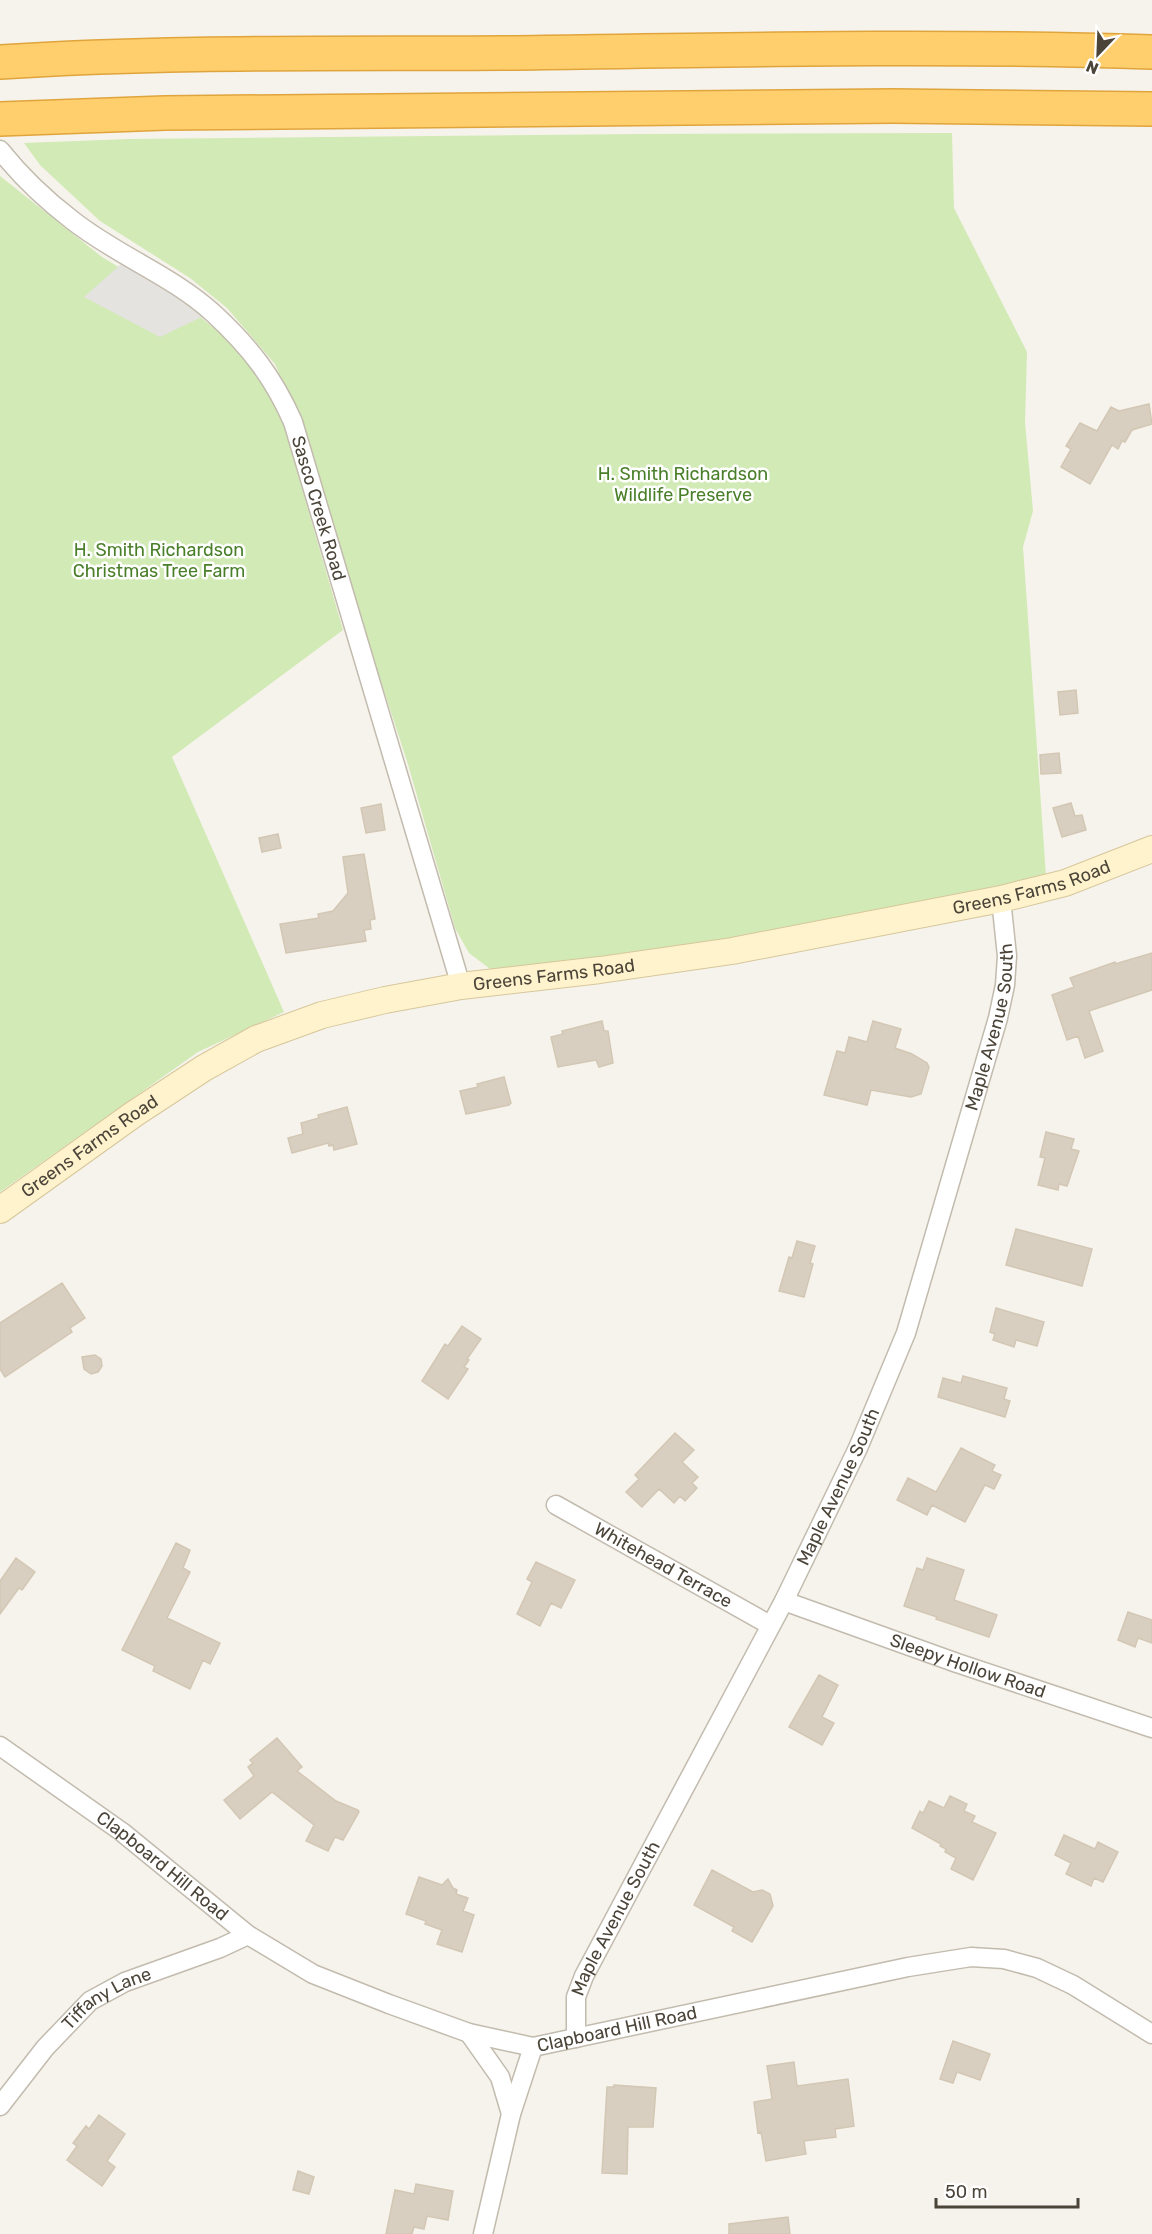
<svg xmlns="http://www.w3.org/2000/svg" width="1152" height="2234" font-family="Rubik,sans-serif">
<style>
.green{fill:#d2eab5}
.parking{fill:#e5e3e0}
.building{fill:#d8cfc1;stroke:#d3c7b4;stroke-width:1.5}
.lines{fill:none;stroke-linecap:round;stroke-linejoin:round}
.street-casing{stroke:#c2bbae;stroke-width:21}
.secondary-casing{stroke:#d6c79b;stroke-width:28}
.highway-casing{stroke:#e0a43c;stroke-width:36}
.street{stroke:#fff;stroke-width:18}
.secondary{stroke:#fff3cd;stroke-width:26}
.highway{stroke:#ffcf6e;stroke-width:33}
.labels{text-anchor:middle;stroke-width:5;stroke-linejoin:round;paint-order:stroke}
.park-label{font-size:18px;fill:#4a7f2a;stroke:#fff}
.street-label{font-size:18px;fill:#4b4439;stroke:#fff}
</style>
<rect width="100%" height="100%" fill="#f6f3ec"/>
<path class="green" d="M952 133 954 208 1027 352 1025 422 1033 511 1023 547 1046 876 934 901 732 939 494 972 469 953 455 928 407 761 362 624 311 447 275 364 227 308 190 278 100 221 40 165 24 143 128 139 639 134Z
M0 176 102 257 197 314 224 337 261 379 278 406 343 630 172 757 284 1012 198 1052 0 1192Z"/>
<path class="parking" d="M129 257 212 312 160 337 84 297Z"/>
<path class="building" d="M1149 404 1152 424 1132 430 1125 442 1122 441 1118 449 1112 445 1090 484 1061 467 1071 449 1066 446 1080 423 1097 431 1111 407 1119 411Z
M1076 690 1078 713 1060 715 1058 692Z
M1059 753 1061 773 1041 774 1040 755Z
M1071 803 1075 816 1082 815 1086 830 1062 837 1053 808Z
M381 804 385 830 366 833 361 808Z
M278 834 281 848 262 852 259 838Z
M364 854 375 919 370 920 371 929 364 930 366 941 286 953 280 924 319 918 318 914 333 911 348 893 343 857Z
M1152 953V990L1089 1011 1103 1051 1085 1058 1078 1036 1067 1040 1052 995 1074 987 1070 978 1115 962V964Z
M602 1021 604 1031H608L613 1063 599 1067 596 1060 558 1067 551 1037 563 1034 562 1031Z
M873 1021 901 1029 895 1048 912 1054 927 1063 929 1067 921 1094 911 1097 871 1090 867 1105 824 1095 837 1051 845 1053 849 1037 867 1042Z
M504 1077 511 1103 509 1105 466 1114 460 1091 478 1087 477 1084Z
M347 1107 357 1144 334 1150 333 1145 329 1146 328 1143 292 1153 288 1138 303 1134 301 1123 319 1118 318 1115Z
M1046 1132 1074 1139 1071 1149 1079 1151 1067 1186 1059 1184 1058 1190 1038 1185 1045 1158 1040 1157Z
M1016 1229 1092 1249 1082 1286 1006 1265Z
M797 1241 815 1246 810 1263 813 1264 804 1297 779 1291 789 1257 792 1258Z
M62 1283 85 1318 70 1328 72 1332 5 1377 0 1369V1323Z
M996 1308 1044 1322 1037 1346 1016 1340 1014 1347 993 1340 995 1334 990 1332Z
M462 1326 481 1339 467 1359 469 1360 464 1367 468 1369 448 1399 422 1381 445 1344 448 1346Z
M95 1355 101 1359 102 1366 98 1372 91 1374 84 1369 82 1357Z
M963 1376 1007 1388 1004 1399 1010 1401 1005 1417 938 1397 943 1378 961 1383Z
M675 1433 694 1450 682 1462 698 1477 692 1483 697 1488 685 1501 680 1496 674 1503 659 1489 642 1507 626 1492 639 1479 635 1475Z
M961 1448 995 1465 992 1471 1001 1475 994 1489 985 1485 965 1522 932 1505 927 1515 897 1500 908 1478 936 1492Z
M176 1543 190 1550 183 1568 190 1572 167 1618 220 1643 210 1664 203 1660 190 1689 153 1671 155 1666 122 1650Z
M16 1558 35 1572 22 1590 19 1588 0 1614V1581Z
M927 1558 964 1570 954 1600 997 1615 989 1637 936 1619 937 1617 904 1606 917 1568 923 1570Z
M536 1562 575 1580 561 1608 551 1603 540 1626 517 1614 532 1582 527 1579Z
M1128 1612 1152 1620V1643L1138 1638 1135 1647 1118 1640Z
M819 1675 838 1685 822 1717 834 1723 822 1745 789 1727Z
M277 1738 302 1767 297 1771 336 1801 358 1810 359 1812 343 1840 335 1837 328 1851 306 1841 314 1825 272 1792 240 1819 224 1800 254 1776 248 1767 253 1763 250 1760Z
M950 1796 967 1804 964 1811 975 1816 972 1822 996 1833 973 1880 951 1869 956 1858 945 1852 946 1849 940 1846 941 1844 912 1828 920 1811 923 1813 929 1801 944 1808Z
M1064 1835 1095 1849 1098 1842 1118 1852 1103 1882 1094 1878 1091 1886 1066 1874 1071 1863 1055 1855Z
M712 1870 753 1892 762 1890 770 1894 773 1906 752 1942 732 1931 734 1927 694 1905Z
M419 1877 442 1885 448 1879 453 1888 457 1890 456 1894 468 1898 463 1911 474 1915 462 1952 437 1944 442 1930 425 1924 426 1921 406 1914Z
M953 2041 990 2054 980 2080 957 2072 953 2083 940 2079Z
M794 2062 797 2086 848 2079 854 2126 835 2129 836 2137 804 2141 806 2154 766 2161 761 2132 758 2133 754 2102 772 2099 767 2066Z
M614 2085 656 2088 653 2127H628L627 2174 602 2173 607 2087H614Z
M99 2115 125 2134 107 2161 115 2167 102 2186 67 2160 77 2146 73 2143 86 2126 89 2129Z
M298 2171 314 2177 309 2194 293 2190Z
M416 2184 453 2191 448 2220 427 2216 424 2229 414 2227 412 2234H386L395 2190 414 2194Z
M788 2217 790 2234H729V2224Z"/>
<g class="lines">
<defs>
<g id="street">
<path id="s1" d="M0 150C20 175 46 200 72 220 116 255 171 275 213 313 250 347 273 377 293 422L461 986"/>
<path id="s2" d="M556 1505 770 1625"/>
<path id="s3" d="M784 1601 957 1663 1152 1728"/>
<path id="s4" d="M0 1746 122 1832 248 1935 313 1974 389 2004 469 2033 533 2047 908 1967 971 1957 1004 1959 1037 1968 1073 1985 1152 2034"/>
<path d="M469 2033 500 2077 511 2114"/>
<path id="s5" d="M576 2038V1997L584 1976 784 1601 858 1448 906 1333 998 1018 1005 985 1007 956 1001 899"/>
<path id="s6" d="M0 2106 45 2048 90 2001 125 1982 220 1948 248 1935"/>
<path d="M483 2234 511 2114 533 2047"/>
</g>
<g id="secondary">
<path id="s7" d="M0 1210 134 1114 204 1068 256 1039 322 1015 385 1000 461 986 600 970 732 951 1001 899 1065 883 1152 849"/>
</g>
<path id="highway" d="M0 62C167 51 336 54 504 53 720 50 936 45 1152 52
M0 119 165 113 893 106 1152 109"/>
</defs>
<use href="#street" class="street-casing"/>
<use href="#secondary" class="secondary-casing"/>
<use href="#highway" class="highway-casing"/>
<use href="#street" class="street"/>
<use href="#secondary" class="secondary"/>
<use href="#highway" class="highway"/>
</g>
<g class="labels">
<g class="park-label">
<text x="683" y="480">H. Smith Richardson<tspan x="683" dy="21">Wildlife Preserve</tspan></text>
<text x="159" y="556">H. Smith Richardson<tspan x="159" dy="21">Christmas Tree Farm</tspan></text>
</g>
<g class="street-label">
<text dy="6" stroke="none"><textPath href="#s1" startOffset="496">Sasco Creek Road</textPath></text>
<text dy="6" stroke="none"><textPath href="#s7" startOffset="1100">Greens Farms Road</textPath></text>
<text dy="6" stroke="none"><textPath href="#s7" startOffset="614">Greens Farms Road</textPath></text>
<text dy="6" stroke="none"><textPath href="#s5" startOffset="1101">Maple Avenue South</textPath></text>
<text dy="6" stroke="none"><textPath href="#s7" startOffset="110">Greens Farms Road</textPath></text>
<text dy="6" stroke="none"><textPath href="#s5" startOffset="615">Maple Avenue South</textPath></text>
<text dy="6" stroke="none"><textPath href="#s2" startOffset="123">Whitehead Terrace</textPath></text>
<text dy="6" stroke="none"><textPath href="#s3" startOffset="195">Sleepy Hollow Road</textPath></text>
<text dy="6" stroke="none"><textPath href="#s4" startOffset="202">Clapboard Hill Road</textPath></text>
<text dy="6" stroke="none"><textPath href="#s5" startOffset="129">Maple Avenue South</textPath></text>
<text dy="6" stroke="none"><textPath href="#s6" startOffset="154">Tiffany Lane</textPath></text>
<text dy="6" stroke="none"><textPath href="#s4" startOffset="706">Clapboard Hill Road</textPath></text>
</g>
</g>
<g transform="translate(1098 54) rotate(203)" stroke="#ffffff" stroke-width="4.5" paint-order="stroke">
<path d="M0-4.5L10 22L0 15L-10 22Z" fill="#4b4439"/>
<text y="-9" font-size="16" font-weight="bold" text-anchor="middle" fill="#4b4439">N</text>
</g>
<path d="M936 2198v9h142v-9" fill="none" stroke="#4b4439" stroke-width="3"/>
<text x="945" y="2198" font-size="18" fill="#4b4439" stroke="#ffffff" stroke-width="4.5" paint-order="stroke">50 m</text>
</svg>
